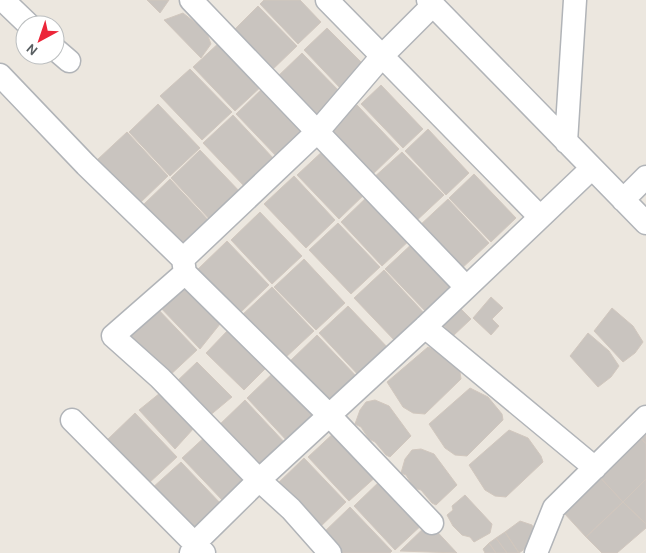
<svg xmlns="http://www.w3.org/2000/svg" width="646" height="553" font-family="Karla,sans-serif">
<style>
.building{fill:#c9c4bf;stroke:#d1c7be}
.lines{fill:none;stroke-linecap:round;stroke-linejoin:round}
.minor-casing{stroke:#b1b4b8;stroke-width:25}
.minor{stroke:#fff;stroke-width:22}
</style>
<rect width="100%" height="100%" fill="#ece7df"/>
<path class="building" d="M147 0H169L160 13Z
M264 0H300L321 22 298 44 260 4Z
M258 6 297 46 269 73 231 33Z
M183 13 206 31 211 44 201 58 164 20Z
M327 28 366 67 342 90 304 50Z
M222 40 264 84 235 111 193 67Z
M302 53 341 93 313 120 274 80Z
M190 69 232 112 202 140 160 96Z
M381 85 423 129 403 148 361 104Z
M265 86 307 130 278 158 236 114Z
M158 104 200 148 170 176 129 132Z
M357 105 399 149 370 177 328 133Z
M233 115 274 159 245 187 203 143Z
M428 129 469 173 446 195 405 151Z
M127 132 168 176 139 204 97 160Z
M326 148 368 191 339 219 297 175Z
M200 150 242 194 212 222 171 178Z
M402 152 444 195 414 223 372 179Z
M474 174 516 218 491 242 449 198Z
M294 176 335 220 306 248 264 204Z
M170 179 211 223 184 249 143 205Z
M370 194 412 238 382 266 341 222Z
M448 199 489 243 459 271 418 227Z
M260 212 302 256 272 284 231 240Z
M338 223 380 267 351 294 309 250Z
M227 241 269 285 240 313 198 269Z
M415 241 457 285 427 313 385 269Z
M304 259 345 303 316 330 274 287Z
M384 270 425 314 396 342 354 298Z
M183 283 220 324 200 349 158 305Z
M272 287 314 331 284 359 242 315Z
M491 297 503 308 492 319 499 326 491 335 473 318Z
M155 306 197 350 167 378 125 337Z
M348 306 390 350 361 378 319 333Z
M458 306 471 319 453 336 440 322Z
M612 308 633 326 643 342 635 353 623 362 594 331Z
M229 329 266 368 244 390 206 353Z
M588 333 609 351 619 366 611 377 598 387 570 356Z
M317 335 359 379 329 407 288 363Z
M428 347 446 355 460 372 461 379 425 414 413 413 403 407 387 382Z
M197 362 232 397 208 417 174 384Z
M276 370 318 415 288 442 247 398Z
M470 388 488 397 502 414 503 420 467 456 455 455 445 448 429 424Z
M160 393 194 428 175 449 139 410Z
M245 400 286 444 257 472 216 428Z
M375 400 389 406 411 436 390 457 386 455 375 442 369 439 361 427 355 424 360 410 366 402Z
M135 413 177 457 148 484 106 441Z
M646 428V444L639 436Z
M337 430 379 474 349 501 308 457Z
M509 430 528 438 541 456 543 462 506 497 495 496 485 490 469 465Z
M208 434 250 478 224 502 182 458Z
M639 436 646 444V479L623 502 596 473Z
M421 449 434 454 457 485 436 505 432 503 421 490 414 488 406 475 401 473 405 459 412 450Z
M304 458 346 502 317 530 275 486Z
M181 462 222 505 193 533 151 489Z
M596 473 623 502 586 537 564 513Z
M383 478 425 522 395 550 354 506Z
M646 479V524L623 502Z
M465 495 492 524 490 533 474 542 470 537 462 535 453 526 447 515 453 510 452 506Z
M623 502 646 524V528L617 553H602L586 537Z
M350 507 392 551 390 553H338L321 535Z
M520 521 532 525 537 540 519 553 505 532Z
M429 523 457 553 400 551Z
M505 532 519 553H507L496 538Z
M496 538 507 553H496L489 543Z
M489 543 496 553H485L483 549Z"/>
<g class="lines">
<defs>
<path id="minor" d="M3 0 29 25
M191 0 466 287
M327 0 540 217
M428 0 646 223
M55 49 69 61
M0 75 86 165 183 259
M566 142 575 0
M623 200 646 177
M185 273 113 336 160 378 259 480 291 509 330 553
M425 327 595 468
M72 420 204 553
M432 523 329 415 185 273 183 259 318 131 383 55 433 5
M191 553 195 543 259 480 425 327 592 168
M536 553 554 508 646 417"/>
</defs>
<use href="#minor" class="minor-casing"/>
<use href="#minor" class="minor"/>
</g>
<g transform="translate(40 40) rotate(220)"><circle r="24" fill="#ffffff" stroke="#bcbfc0"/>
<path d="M0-4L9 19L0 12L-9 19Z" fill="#ec2539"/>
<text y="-8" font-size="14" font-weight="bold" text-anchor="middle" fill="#585e61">N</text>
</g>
</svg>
